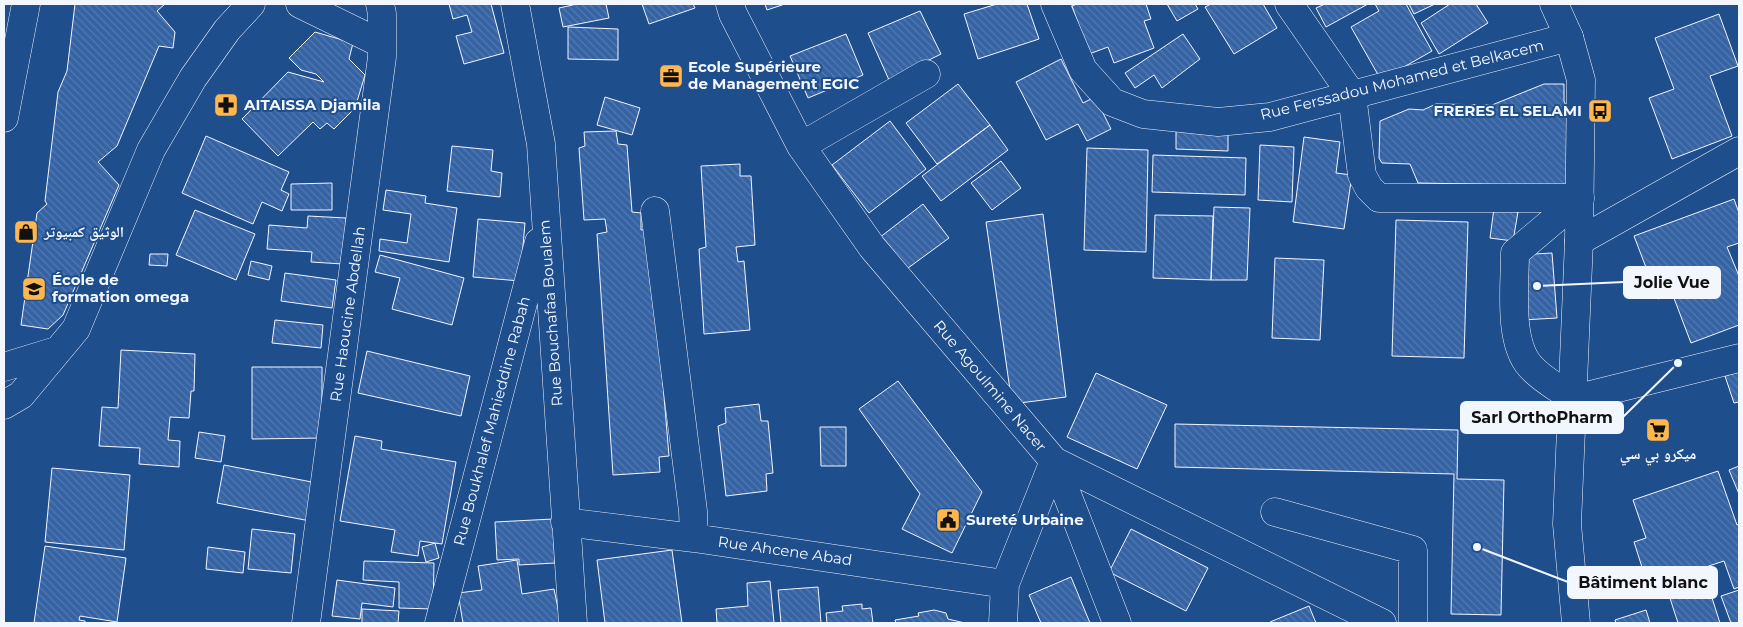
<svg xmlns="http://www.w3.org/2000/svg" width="1743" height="627" font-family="Montserrat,'Noto Naskh Arabic',sans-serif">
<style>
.building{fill:url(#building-back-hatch);stroke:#f2f6ff}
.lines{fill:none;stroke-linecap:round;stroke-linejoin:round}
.minor-casing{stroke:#f2f6ff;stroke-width:29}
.major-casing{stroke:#f2f6ff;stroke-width:29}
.minor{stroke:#1f4e8c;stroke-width:28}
.major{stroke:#1f4e8c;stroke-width:28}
.labels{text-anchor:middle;stroke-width:4;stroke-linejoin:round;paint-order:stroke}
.poi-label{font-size:15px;font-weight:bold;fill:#f2f6ff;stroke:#1f4e8c;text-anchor:start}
.street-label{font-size:15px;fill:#f2f6ff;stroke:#1f4e8c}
.leader{fill:none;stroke:#f2f6ff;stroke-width:2}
.callout-dot{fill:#f2f6ff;stroke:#1f4e8c;stroke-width:2}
.callout{fill:#f2f6ff;stroke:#f2f6ff;stroke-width:2}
.callout-label{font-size:16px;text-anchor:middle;font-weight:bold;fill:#111}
</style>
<defs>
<pattern id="building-back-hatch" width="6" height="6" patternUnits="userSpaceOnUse" patternTransform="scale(1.25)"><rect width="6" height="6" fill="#3563a3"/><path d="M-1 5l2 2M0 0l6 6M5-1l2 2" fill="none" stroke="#537ab1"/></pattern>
</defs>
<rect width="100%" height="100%" fill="#1f4e8c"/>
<path class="building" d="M75 4H165L157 11 175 32 173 48 159 46 117 146 98 162 119 185 63 315 48 329 21 325 37 213 47 204 45 201 58 92 67 71Z
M449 4H491L504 53 464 64 456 36 472 32 467 15 453 19Z
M577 4H606L609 18 563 27 559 8Z
M642 4H693L695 8 649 24Z
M765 4H785L767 10Z
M997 4H1027L1039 39 978 59 964 14Z
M1077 4H1146L1151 19 1144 21 1154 48 1114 63 1108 47 1089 54 1072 6Z
M1167 4H1195L1198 9 1177 21Z
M1211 4H1263L1277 28 1234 54 1205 7Z
M1325 4H1368L1326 27 1316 8Z
M1375 4H1406L1432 51 1381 80 1351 27 1379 11Z
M1409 4H1435L1414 14Z
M1450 4H1476L1488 23 1439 54 1421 23Z
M920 11 941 54 889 80 868 33Z
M1719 14 1738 66 1710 76 1732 136 1672 159 1649 98 1674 89 1655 38Z
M568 27 618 29V60L568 59Z
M315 32 353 43 349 59 365 75 355 108 334 129 327 123 320 129 313 122 278 156 242 119 288 72 324 82 316 74 301 70 289 58Z
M846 34 863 75 808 98 790 56Z
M1183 34 1200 59 1162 88 1154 75 1135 88 1125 73Z
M1061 59 1083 103 1095 97 1111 129 1087 141 1078 124 1046 140 1016 82Z
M958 84 990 125 937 164 906 123Z
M1544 84H1564V101L1568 110 1570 186 1418 183 1410 164 1382 163 1379 158 1380 121 1409 109 1423 110 1436 104 1492 105Z
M605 97 640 108 632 135 597 125Z
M890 121 926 169 869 213 832 165Z
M990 125 1008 150 941 201 922 176Z
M1176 129 1228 130V151L1176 149Z
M616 131 618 144 627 145 632 212 641 213V230L650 229 669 456 659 457 660 472 613 475 597 234 607 232 605 219 584 220 579 148 585 146 584 132Z
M206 136 289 172 281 190 289 194 282 211 262 202 253 224 182 193Z
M1304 137 1340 142 1336 173 1352 175 1344 229 1293 222Z
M1260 145 1294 147 1292 202 1258 200Z
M452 146 493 150 491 171 502 173 500 197 447 191Z
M1087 148 1148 150 1146 252 1084 250Z
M1153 155 1246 158 1245 195 1152 192Z
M1001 161 1021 188 992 210 971 183Z
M740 164V176H751L755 245 736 247 738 262 744 261 750 330 704 334 699 249 706 247 701 166Z
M332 183V210H291V184Z
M386 190 426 196 425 203 457 208 449 262 379 251 380 239 407 243 411 214 383 210Z
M1734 199 1739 213V243L1727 247 1739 276V325L1691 343 1672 293 1658 299 1634 236Z
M923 204 949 238 904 271 879 238Z
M1214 207 1250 208 1247 280H1211Z
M1494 208 1518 212 1513 241 1490 238Z
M195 210 255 234 236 280 176 255Z
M1043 214 1066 397 1012 404 986 222Z
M1155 215 1213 216 1211 280 1153 278Z
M308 216 346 218 343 264 311 262 312 252 267 249 269 225 307 228Z
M478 219 525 223 520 281 473 277Z
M1396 220 1468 222 1464 358 1392 356Z
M1552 253 1557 318 1522 320 1517 255Z
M150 254H168L167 266 149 265Z
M380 255 464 278 452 325 392 309 400 278 375 272Z
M1275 258 1324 260 1320 340 1272 338Z
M251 261 272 266 269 280 248 275Z
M285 273 336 280 332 308 281 301Z
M275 320 323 325 321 348 272 343Z
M121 350 195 354 194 391H191L189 418 170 417 168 440 180 441 179 467 139 464 140 448 99 446 102 407 118 408Z
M367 351 470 376 461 416 358 393Z
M252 367H322V438L252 439Z
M1739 372V402L1734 403 1725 376Z
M1096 373 1167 405 1137 469 1067 437Z
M898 381 982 492 952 553 902 529 920 494 859 409Z
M759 404 761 421H768L773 473 766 474 767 491 726 496 718 426 726 423 725 408Z
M1175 424 1458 430 1457 479 1504 480 1501 615 1451 614 1454 474 1175 467Z
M820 427H846V466H821Z
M199 432 225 436 221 462 195 458Z
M355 436 382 441 381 449 456 462 442 544 420 541 418 556 391 552 395 530 340 521Z
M224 465 317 483 310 521 217 503Z
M1739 466V494L1729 470Z
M52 468 130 475 124 550 45 542Z
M1718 471 1737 525 1739 524V587L1734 589 1724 561 1648 586 1634 542 1646 538 1633 500Z
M553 519 555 563 519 565V559L497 560 495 522Z
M252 529 295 534 291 573 248 569Z
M1131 529 1208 568 1186 611 1109 572Z
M435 543 439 558 426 562 422 547Z
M45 546 126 558 117 622 80 616 79 620 85 621V623H34Z
M208 547 245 552 243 573 206 569Z
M672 550 682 623H605L597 560Z
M517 560 522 594 554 589 561 623H463L458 593 482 590 478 566Z
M364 561 434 563 433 609 399 608V582L363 580Z
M1705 576 1720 623H1678L1667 589Z
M1071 577 1090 623H1041L1029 595Z
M337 580 395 588 393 607 362 603 360 619 332 616Z
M770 581 774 623H717L716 609 748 606 747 583Z
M818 587 821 623H781L778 590Z
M1739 590V623H1731L1721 596Z
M862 604V609L871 608 873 623H827L826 613 843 611 842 606Z
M1309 606 1316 623H1271L1270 622Z
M362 609 399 611 398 623H362Z
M934 610 946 613 948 619 965 623H896L895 620 919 616 918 613Z
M1646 610 1650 623H1616L1615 620Z"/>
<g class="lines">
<defs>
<path id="minor" d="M300 4 382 44
M515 4 541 144 573 623
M730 4 733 14 801 146 872 247 1054 461 1382 623
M1055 4 1083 70 1112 102 1143 114 1218 122 1270 117 1569 37
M1289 4 1352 95 1362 175 1369 188 1379 198H1580
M801 146 926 74
M1580 198 1515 253C1515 285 1508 341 1530 366 1541 379 1560 389 1574 399L1739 358
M655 211 693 511 694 538
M1579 241 1739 151
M4 367 56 351
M4 405 21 395 76 329 151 150 193 78 227 30 251 4
M1054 461 1117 623
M1275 512 1413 550V623
M565 522 694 538 1005 584
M306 623 382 57V14L380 4
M439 623 539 242
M1003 623 1005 584 1054 461"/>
<path id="major" d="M1554 4 1569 37 1581 80 1579 241 1567 524 1576 623
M4 118 26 4"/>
</defs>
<use href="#minor" class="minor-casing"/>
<use href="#major" class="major-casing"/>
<use href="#minor" class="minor"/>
<use href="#major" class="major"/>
</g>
<defs>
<symbol id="office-square" viewBox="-11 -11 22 22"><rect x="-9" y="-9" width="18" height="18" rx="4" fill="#ffb74d" stroke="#1f4e8c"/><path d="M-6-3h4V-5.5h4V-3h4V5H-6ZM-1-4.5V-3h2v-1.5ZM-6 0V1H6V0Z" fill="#111"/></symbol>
<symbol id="pharmacy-square" viewBox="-11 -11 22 22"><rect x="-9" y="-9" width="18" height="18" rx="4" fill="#ffb74d" stroke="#1f4e8c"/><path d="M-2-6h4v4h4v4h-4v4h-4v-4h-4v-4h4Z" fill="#111"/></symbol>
<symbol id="bus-square" viewBox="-11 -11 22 22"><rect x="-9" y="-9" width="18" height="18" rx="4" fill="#ffb74d" stroke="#1f4e8c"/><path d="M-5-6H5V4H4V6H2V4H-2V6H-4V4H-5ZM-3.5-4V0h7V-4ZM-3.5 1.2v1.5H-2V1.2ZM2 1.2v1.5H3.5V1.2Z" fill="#111"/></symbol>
<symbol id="shop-square" viewBox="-11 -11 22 22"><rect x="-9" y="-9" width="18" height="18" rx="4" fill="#ffb74d" stroke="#1f4e8c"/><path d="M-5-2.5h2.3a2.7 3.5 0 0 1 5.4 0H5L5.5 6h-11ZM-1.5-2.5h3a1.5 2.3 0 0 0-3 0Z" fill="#111"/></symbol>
<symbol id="school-square" viewBox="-11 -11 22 22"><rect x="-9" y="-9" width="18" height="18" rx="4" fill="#ffb74d" stroke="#1f4e8c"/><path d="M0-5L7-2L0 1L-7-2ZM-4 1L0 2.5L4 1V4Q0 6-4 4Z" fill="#111"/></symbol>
<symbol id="supermarket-square" viewBox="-11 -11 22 22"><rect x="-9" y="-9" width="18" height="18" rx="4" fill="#ffb74d" stroke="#1f4e8c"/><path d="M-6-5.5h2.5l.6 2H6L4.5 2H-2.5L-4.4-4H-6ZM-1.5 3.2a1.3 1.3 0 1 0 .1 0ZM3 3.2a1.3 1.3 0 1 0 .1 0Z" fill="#111"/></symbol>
<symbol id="civic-square" viewBox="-11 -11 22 22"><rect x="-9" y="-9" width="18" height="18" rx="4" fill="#ffb74d" stroke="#1f4e8c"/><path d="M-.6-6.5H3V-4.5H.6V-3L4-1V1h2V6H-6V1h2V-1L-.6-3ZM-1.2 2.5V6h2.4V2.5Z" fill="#111"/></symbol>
</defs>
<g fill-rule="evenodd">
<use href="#office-square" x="657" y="62" width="28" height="28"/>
<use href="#pharmacy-square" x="212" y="91" width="28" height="28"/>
<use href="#bus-square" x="1586" y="97" width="28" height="28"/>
<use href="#shop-square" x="12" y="218" width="28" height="28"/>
<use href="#school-square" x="20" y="275" width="28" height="28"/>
<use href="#supermarket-square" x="1644" y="416" width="28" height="28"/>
<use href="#civic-square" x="934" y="506" width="28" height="28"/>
</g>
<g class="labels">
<g class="poi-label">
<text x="688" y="72">Ecole Supérieure<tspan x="688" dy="17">de Management EGIC</tspan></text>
<text x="244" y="110">AITAISSA Djamila</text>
<text x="1582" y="116" text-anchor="end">FRERES EL SELAMI</text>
<text x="44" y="237">الوثيق كمبيوتر</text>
<text x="52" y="285">École de<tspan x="52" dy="17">formation omega</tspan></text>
<text x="1658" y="459" text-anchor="middle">ميكرو بي سي</text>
<text x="966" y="525">Sureté Urbaine</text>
</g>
<g class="street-label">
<text transform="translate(1402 80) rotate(-14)" y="5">Rue Ferssadou Mohamed et Belkacem</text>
<text transform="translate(551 313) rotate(-94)" y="5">Rue Bouchafaa Boualem</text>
<text transform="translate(348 314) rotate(-82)" y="5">Rue Haoucine Abdellah</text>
<text transform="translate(990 386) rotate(50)" y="5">Rue Agoulmine Nacer</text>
<text transform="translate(492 421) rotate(-75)" y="5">Rue Boukhalef Mahieddine Rabah</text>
<text transform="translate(785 551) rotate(8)" y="5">Rue Ahcene Abad</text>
</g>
</g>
<path class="leader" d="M1537 286L1624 282M1678 363L1623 417M1477 547L1568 582"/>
<g class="callout-dot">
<circle cx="1537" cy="286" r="5"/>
<circle cx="1678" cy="363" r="5"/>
<circle cx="1477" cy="547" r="5"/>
</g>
<g class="callout">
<rect x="1624" y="267" width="96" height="31" rx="5"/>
<rect x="1461" y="402" width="162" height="31" rx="5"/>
<rect x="1568" y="567" width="149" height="31" rx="5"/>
</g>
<g class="callout-label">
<text x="1672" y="288">Jolie Vue</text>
<text x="1542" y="423">Sarl OrthoPharm</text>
<text x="1643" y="588">Bâtiment blanc</text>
</g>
<rect width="1743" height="627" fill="none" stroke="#f2f6ff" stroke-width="10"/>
</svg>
